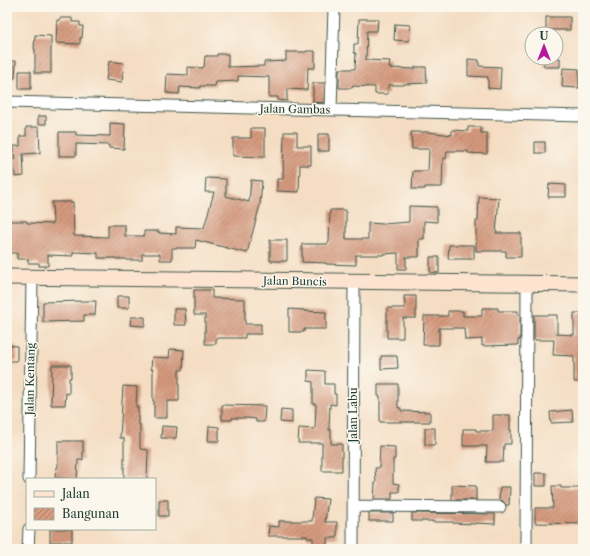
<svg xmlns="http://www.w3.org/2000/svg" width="590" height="556" font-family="'Libre Caslon Text',serif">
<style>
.building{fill:url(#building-hatch)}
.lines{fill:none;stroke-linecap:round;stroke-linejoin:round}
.street-casing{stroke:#3f5549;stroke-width:13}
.secondary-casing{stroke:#3f5549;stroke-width:17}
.street{stroke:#fff;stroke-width:11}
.secondary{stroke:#fde4d1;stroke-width:15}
.labels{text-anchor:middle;stroke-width:3;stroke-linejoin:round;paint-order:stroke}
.street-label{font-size:11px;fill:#1f3d34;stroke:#fbf7ec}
</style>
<defs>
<pattern id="building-hatch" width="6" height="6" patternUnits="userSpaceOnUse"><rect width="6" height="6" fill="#d59a7f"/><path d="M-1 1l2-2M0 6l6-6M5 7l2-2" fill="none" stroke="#ac7f69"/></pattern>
</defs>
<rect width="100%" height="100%" fill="#fbf7ec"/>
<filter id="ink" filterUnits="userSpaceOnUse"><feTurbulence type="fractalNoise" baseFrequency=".025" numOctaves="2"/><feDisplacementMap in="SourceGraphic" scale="8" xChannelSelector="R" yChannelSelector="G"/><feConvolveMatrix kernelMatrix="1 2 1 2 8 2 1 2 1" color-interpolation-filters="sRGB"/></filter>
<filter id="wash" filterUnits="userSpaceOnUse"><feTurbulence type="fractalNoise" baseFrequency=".012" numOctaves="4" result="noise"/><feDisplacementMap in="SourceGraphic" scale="16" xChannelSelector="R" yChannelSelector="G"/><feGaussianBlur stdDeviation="0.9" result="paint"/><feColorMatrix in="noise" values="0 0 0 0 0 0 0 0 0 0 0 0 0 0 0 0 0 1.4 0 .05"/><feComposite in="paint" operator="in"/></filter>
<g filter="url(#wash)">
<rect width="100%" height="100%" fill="#f4ddc2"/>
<g id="blocks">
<path class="building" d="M546 17H570V30H546Z
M60 18H72V22H80V26H83L82 38H80V44L56 43 57 20H60Z
M359 19H378L377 31H367L366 60 390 61 389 68 415 69V67H426L427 83 404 84V85H388V94H375V87L352 86V88H339V69H355L356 53H354V44H358Z
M395 24 410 25 409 41 394 40Z
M35 35 51 36V73H35V49H34Z
M306 51H315V68H308L307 90 287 89V101L278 100V97H269V77L238 76V81L216 82 215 86H200V88L180 87 179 94 166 93 167 74 188 75V67L203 68V67H204L205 56H217V54H228V67L264 66V62L286 61V52H306Z
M544 58H560V67H544Z
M468 59 479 60V66L501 67 500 89 488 88V77L468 76Z
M7 61H16L15 78H7Z
M109 61 124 63 122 82 106 80Z
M563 68 579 69V88L562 87Z
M19 71H31V89H19Z
M313 83H325L324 103 313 102Z
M38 116H46V124H38Z
M110 123 125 124 124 149 109 148V145L76 144V156H59V132H76V135L110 136Z
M26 127H39L40 153 23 154 24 176 15 177 14 146H20V136H26Z
M468 127H481V133H487V154L468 153V151H447L446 159 443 158 442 187H425V189H412L413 171H428L429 149H412L411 132H428L452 135V130L468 131Z
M251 128H265V157L233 156V138H251Z
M284 132H297V146H311V165H300L299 192 277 191V179H283Z
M318 134H329V151H318Z
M535 142H545V153H535Z
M206 178 226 179V196L249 202 251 180 262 181 260 205 247 253 196 240 195 248H172V260H160V254H142V260H126V259H116V258H98V253L73 252V256L48 255V266H39V263H28V259H17V253H8L9 221H27V223L53 224 52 202H73L74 236 108 237V225H125V236H144V231H159V233L176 234V227L204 228 214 192H205Z
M549 184 566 185V197H548Z
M479 197 499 198 496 233H521V257H506V251H476V221H478Z
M409 206 437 207V222L424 221V239H419V257H406V269H398V253L383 254V255H356V265L326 264V263L302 262V244H328V242H329L330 210H346V239H368V223L383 224 409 222Z
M270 240H287V261H270Z
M449 245H474V259H448Z
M430 257H439V273L430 272Z
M194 290H212V298L245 299V324H261V334H245V338H216V344H205V315H194Z
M117 296H129V308H117Z
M404 296H416V318H403V338H387V308H405Z
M85 301H96L95 315H84V321L43 322V302Z
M482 308H498V311H518V315H520V340H518V345L482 346V339L465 340 464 328H439V345H423L424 316H448V311H463V316H482Z
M174 309H185L186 325H174Z
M289 309 304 310V311L326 312V329H304V332H289Z
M574 313H583V382H574V356L553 355 554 340H534V315H557V334L574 335Z
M131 317H145V326L130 325Z
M7 345 17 346V361H7Z
M170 349 184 350 183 370H179V401H167V418H154V401H153V369H151L152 357 169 358Z
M381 356H397L398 368 381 369Z
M52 365H71V378H69V394L66 393 65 405H51Z
M308 370 325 371V384H334V394H336V405L330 404 329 430H331V444H342V471H322V443H298L299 428 315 429 316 404H313V382L308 381Z
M378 384H398V408H401V411L430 412V422H380V396H378Z
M123 386 137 387 136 407H138V424H140V449L148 450 147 479H124V438H120Z
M222 405 265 406 264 422H256V419L248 418H232V420H222Z
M281 409 292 410V423L280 422Z
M572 410 573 422 551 423 550 412Z
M493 415H510V430H511V444H504L503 462H486L487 446H463V429H476V431H493Z
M162 426 177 427 176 438H161Z
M209 426 219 427V441H208Z
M425 428H435V445H425Z
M58 441H83V460H78L77 479 55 478 56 468H58Z
M380 446 395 447V459H393V483L399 484V492H392V499H374L375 483H376L375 468H379Z
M535 473H546V486H535Z
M452 485 476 486V500H452Z
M552 486H561V488H583V524L535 523V508H553Z
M500 487H510L509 505H506L503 501 499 500Z
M314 498 328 499 325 522H337V538H327V549H313V538H307V536H268L269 526 279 527V521H312Z
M159 500H168V516H159Z
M369 513H393V521H369Z
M412 513 495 514V524L475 523V524L453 523V522H432V521H412Z
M50 529H72V542H50Z"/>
</g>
</g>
<g filter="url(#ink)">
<use href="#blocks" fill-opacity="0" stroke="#3f5549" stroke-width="1"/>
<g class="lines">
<defs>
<path id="street" d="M7 102 583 116
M331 110 334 7
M29 479 32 278
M353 506 500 507
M28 549 29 529
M353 549 354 282
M526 549 527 284"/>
<path id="secondary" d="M7 277 583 284"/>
</defs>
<use href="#street" class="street-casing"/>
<use href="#secondary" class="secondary-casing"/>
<use href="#street" class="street"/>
<use href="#secondary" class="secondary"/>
</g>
</g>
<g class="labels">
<g class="street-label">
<text transform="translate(295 109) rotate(1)" y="4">Jalan Gambas</text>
<text transform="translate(295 281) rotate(1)" y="4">Jalan Buncis</text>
<text transform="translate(30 379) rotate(-89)" y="4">Jalan Kentang</text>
<text transform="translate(353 415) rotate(-90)" y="4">Jalan Labu</text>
</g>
</g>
<rect width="590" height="556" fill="none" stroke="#fbf7ec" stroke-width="24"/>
<rect x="26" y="478" width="130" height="52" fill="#fbf7ec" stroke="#a3ada2"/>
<rect x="34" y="491" width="20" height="6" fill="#fde4d1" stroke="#a3ada2"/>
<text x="62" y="498" font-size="12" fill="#1f3d34">Jalan</text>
<rect x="34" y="508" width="20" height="12" fill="url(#building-hatch)" stroke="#a3ada2"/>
<text x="62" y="518" font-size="12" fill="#1f3d34">Bangunan</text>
<g transform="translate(544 46)"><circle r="19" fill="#fbf7ec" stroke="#a3ada2"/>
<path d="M0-3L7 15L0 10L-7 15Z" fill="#b5179e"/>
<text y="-6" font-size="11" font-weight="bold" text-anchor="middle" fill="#1f3d34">U</text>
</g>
</svg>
